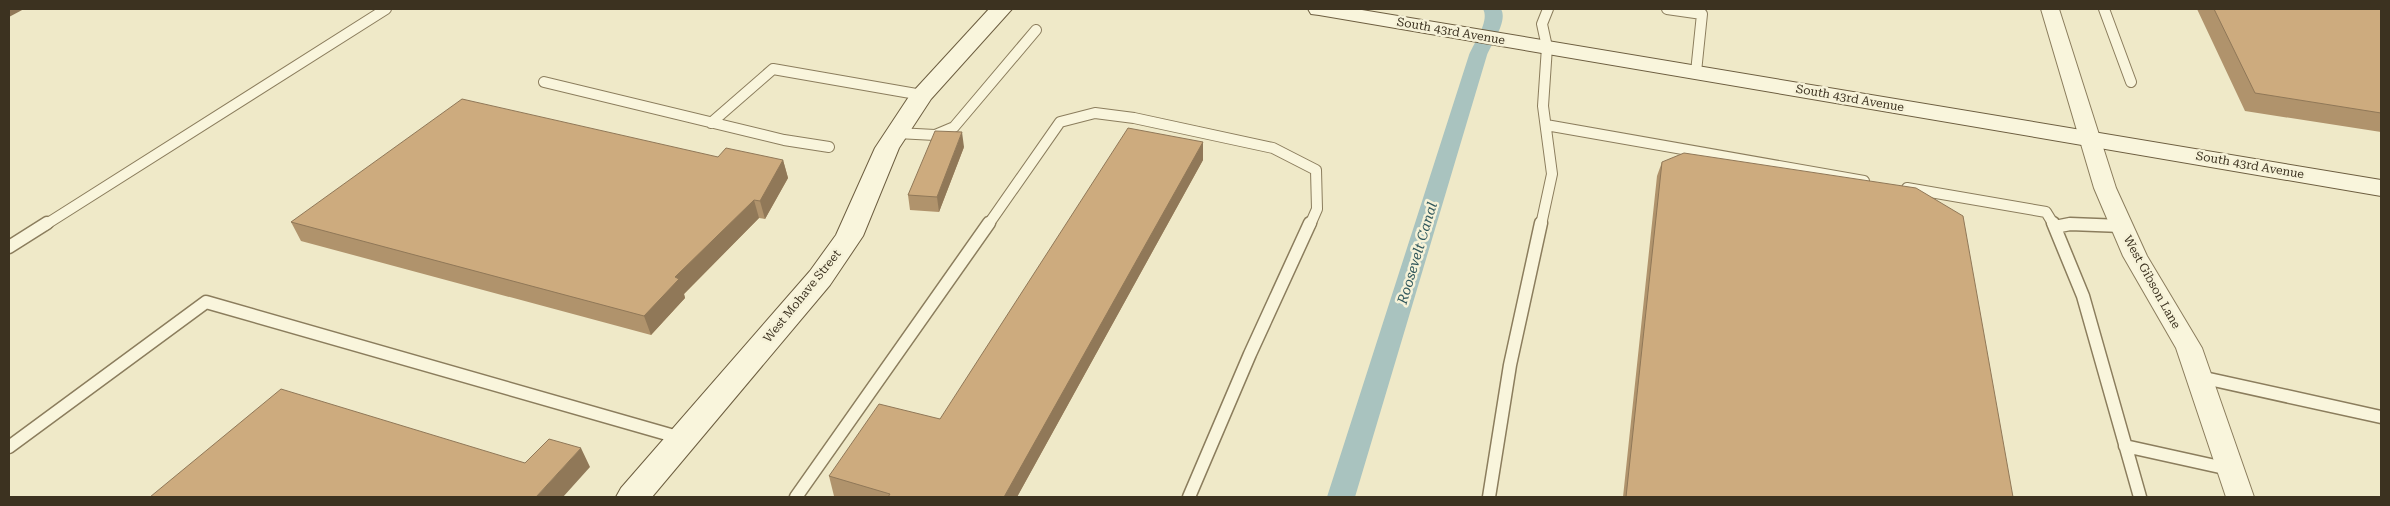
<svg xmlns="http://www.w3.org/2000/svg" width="2390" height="506" font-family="'Roboto Serif',serif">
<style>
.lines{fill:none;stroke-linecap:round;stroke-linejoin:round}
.canal{fill:#a9c3bf;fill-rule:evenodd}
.lane-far1-casing{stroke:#8b7d5d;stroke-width:12}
.lane-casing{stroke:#8b7d5d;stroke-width:15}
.street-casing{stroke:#8b7d5d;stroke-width:2}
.secondary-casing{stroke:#6d5e40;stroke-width:2}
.lane-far1{stroke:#f9f5dc;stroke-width:10}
.lane{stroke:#f9f5dc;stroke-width:12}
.street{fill:#f9f5dc;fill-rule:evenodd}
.secondary{fill:#f9f5dc;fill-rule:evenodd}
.wall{fill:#b0936c}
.shaded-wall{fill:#907858}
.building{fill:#cdab7e;stroke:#907858}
.labels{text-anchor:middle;stroke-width:5;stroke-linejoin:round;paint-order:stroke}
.street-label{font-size:12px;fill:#3c3220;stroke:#f6f2d8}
.water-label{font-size:14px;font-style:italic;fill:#30575b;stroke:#f6f2d8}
</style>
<rect width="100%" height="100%" fill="#efe9c8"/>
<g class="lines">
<path class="canal" d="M1483 9H1501C1508 21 1492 43 1487 55L1355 497H1327L1469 55C1474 43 1490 21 1483 9Z"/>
<defs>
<path id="lane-far1" d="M1667 9 1702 14 1696 72
M2104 9 2131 82
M544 82 784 140 829 147
M711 123 773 69 922 95
M1546 125 1864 181
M897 133 935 135 954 127 1036 30
M1907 188 2046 212 2054 225
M45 225 386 9
M988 225 1060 122 1095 113 1134 118 1273 148 1316 170 1317 209 1310 225
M1541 225 1552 174 1543 106 1547 47 1542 24 1548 9
M2067 225H2083"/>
<path id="lane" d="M2053 223 2083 296 2140 497
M2055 227 2070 224 2122 226
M9 247 47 223
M2200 377 2381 417
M2125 446 2229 469
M9 447 206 302 681 438
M796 497 989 223
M1189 497 1250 354 1310 223
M1489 497 1510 365 1541 223"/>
<path id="street" d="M2041 9H2059L2116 188 2147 256 2202 348 2254 497H2226L2176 348 2123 256 2094 188Z"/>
<path id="secondary" d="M989 9H1012L931 99 899 148 863 236 830 285 652 497H616L621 488 810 271 836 235 875 148 910 95Z
M1308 9H1356L2381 180V196L1319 15 1311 14Z"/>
</defs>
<use href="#lane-far1" class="lane-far1-casing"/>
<use href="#lane" class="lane-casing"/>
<use href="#street" class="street-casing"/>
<use href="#secondary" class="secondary-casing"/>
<use href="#lane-far1" class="lane-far1"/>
<use href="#lane" class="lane"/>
<use href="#street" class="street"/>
<use href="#secondary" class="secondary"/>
</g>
<path class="wall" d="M2197 9H2381V132L2245 111Z
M1203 142V160L1017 497H840L834 496 829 476 940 419Z
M964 147 939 212 910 210 908 195Z
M718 157 783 160 788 178 765 219 759 218 684 294 685 298 651 335 301 241 291 222Z
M1662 162 2013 497H1623L1657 176Z"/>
<path class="shaded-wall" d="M9 9H24L9 17Z
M962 132 964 147 939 212 937 197Z
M1203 142V160L1017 497H1004Z
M783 160 788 178 765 219 760 201Z
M754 200 759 218 684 294 685 298 651 335 644 316 675 277Z
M581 448 590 467 563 497H536Z"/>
<path class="building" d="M2214 9H2381V113L2255 93Z
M462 99 718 157 726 148 783 160 760 201 754 200 675 277 679 279 644 316 291 222Z
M1128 128 1203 142 1004 497H888L890 494 829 476 879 404 940 419Z
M935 131 962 132 937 197 908 195Z
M1684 153 1916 188 1963 216 2013 497H1626L1662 162Z
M281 389 525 463 549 439 581 448 536 497H150Z"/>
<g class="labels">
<g class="street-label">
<text transform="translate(1451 31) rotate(10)" y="4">South 43rd Avenue</text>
<text transform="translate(1850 98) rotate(10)" y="4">South 43rd Avenue</text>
<text transform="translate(2250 165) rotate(10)" y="4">South 43rd Avenue</text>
<text transform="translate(2152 282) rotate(61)" y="4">West Gibson Lane</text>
<text transform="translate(802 296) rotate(-51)" y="4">West Mohave Street</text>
</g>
<g class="water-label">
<text transform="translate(1417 253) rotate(-73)" y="5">Roosevelt Canal</text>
</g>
</g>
<rect width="2390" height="506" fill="none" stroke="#3c3220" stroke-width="20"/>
</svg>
